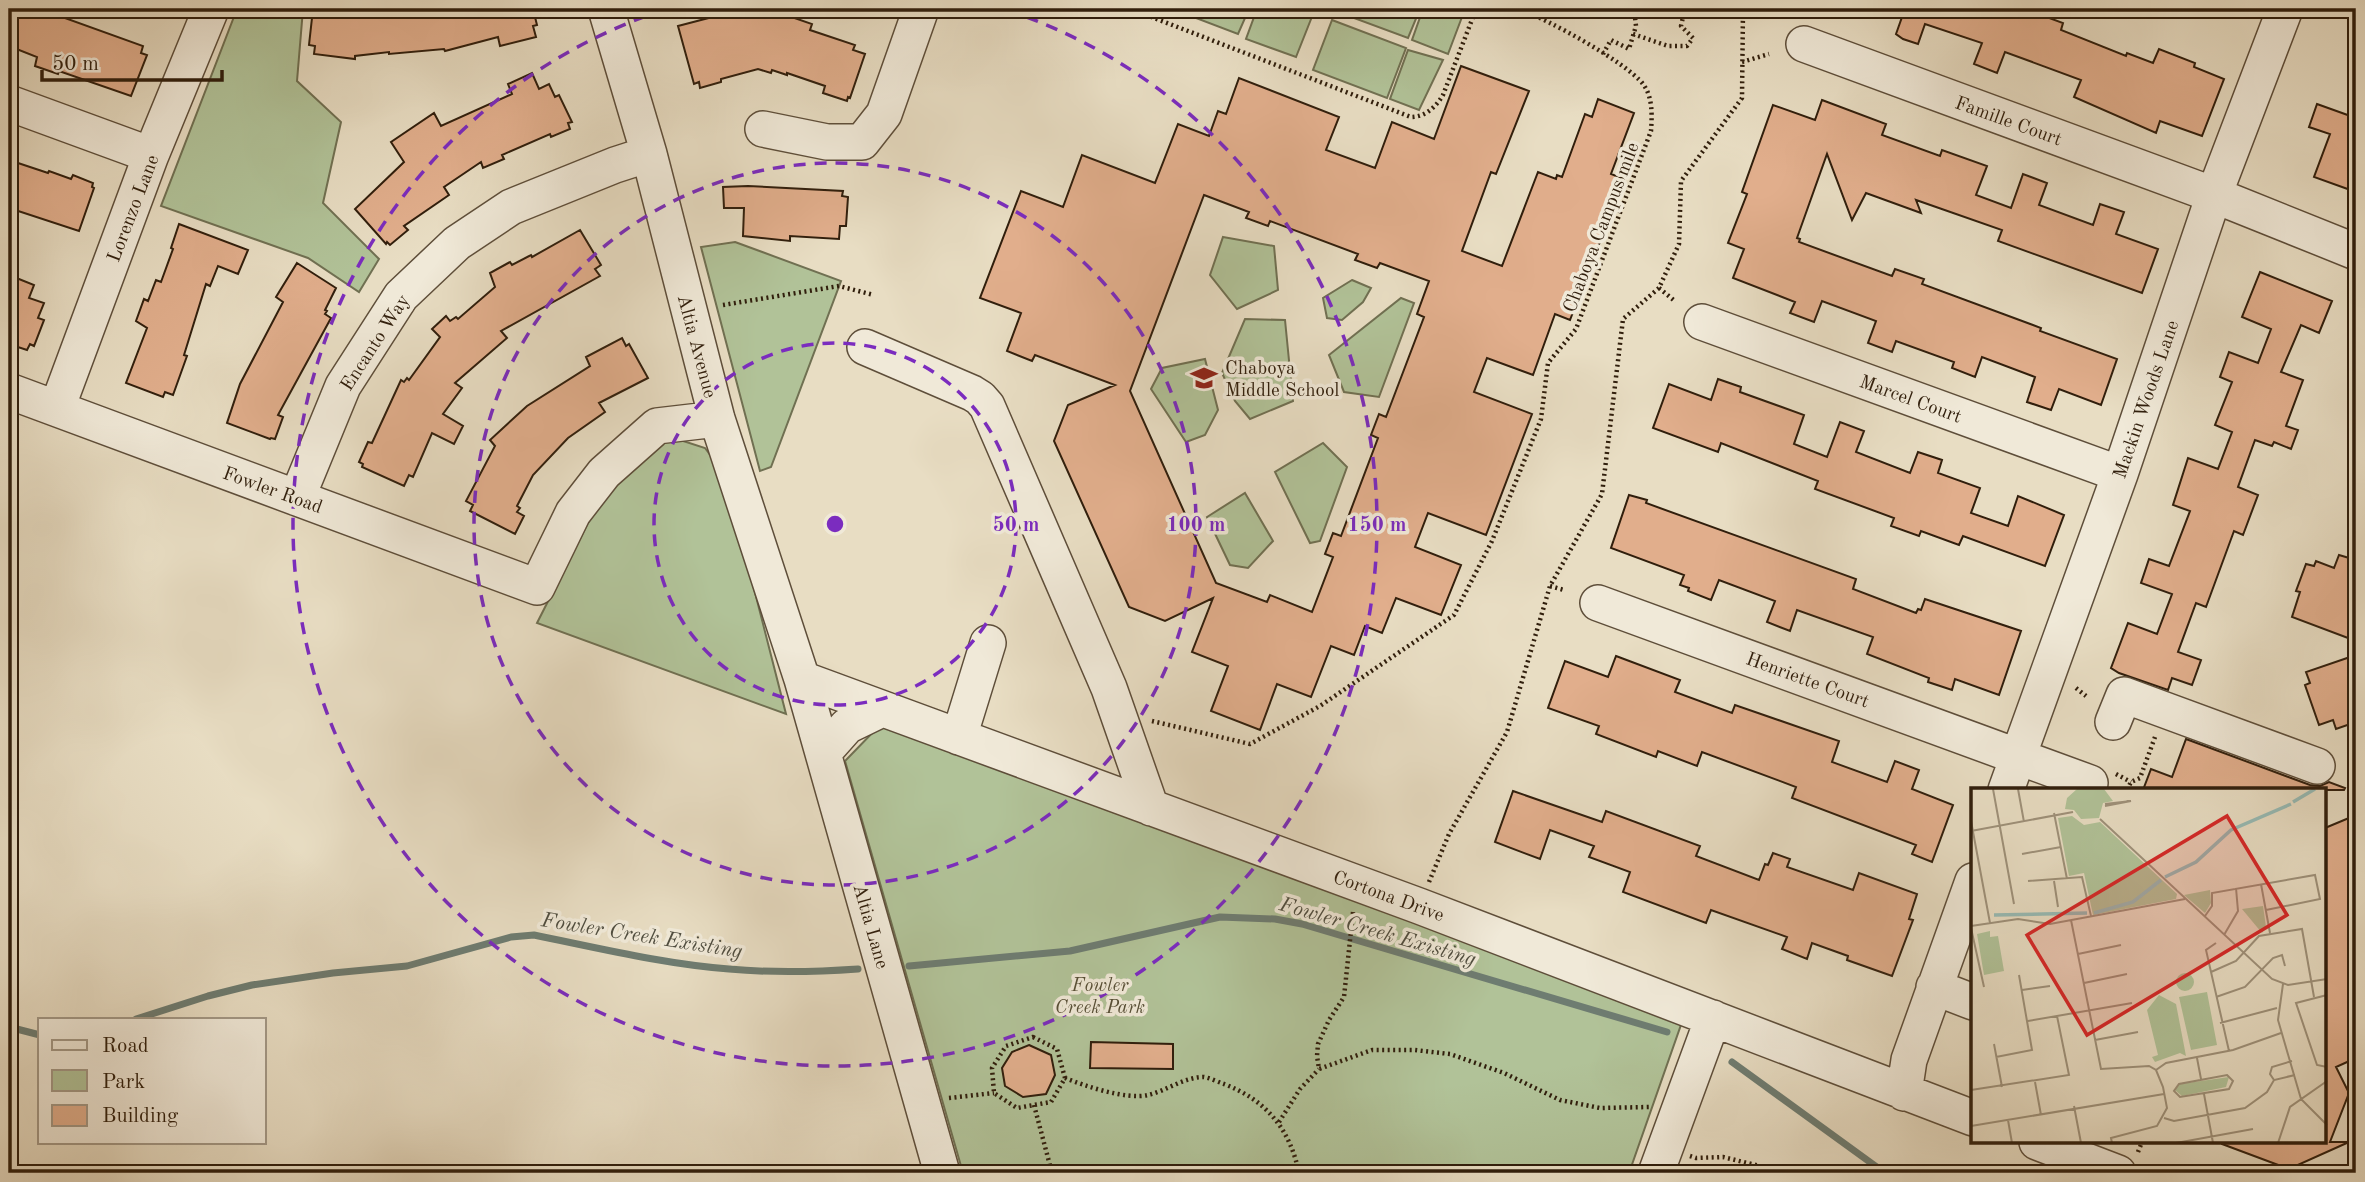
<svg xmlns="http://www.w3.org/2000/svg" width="2365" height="1182" font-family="'Old Standard TT',serif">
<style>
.green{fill:#b1c298;stroke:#707052;stroke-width:2}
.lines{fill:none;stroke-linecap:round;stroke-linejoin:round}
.stream{stroke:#6e7c71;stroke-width:7}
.building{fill:#e1ae8c;stroke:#301e0c;stroke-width:2;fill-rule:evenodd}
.minor-casing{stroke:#5e4e3a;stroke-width:38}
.path{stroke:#301e0c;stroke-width:4.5;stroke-dasharray:2 3.5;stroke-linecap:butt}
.minor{stroke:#f0e9d8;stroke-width:35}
.ring{fill:none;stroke:#7b2cbf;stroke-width:3.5;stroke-dasharray:12 9}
.labels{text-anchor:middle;stroke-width:7;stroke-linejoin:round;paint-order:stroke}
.street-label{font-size:19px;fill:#301e0c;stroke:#f0e9d8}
.poi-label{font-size:19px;fill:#301e0c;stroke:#f0e9d8;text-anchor:start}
.park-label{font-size:19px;font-style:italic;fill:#574f36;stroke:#f0e9d8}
.water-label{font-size:21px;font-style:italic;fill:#4f4d3f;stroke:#f0e9d8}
.inset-river{fill:none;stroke:#97bbb5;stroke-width:3.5}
.inset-road{fill:none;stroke:#9e917a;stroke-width:2}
.view{fill:#d62828;fill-opacity:0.15;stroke:#d62828;stroke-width:3.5}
.inset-edge{fill:none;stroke:#301e0c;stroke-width:3.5}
.centre{fill:#7b2cbf;stroke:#f0e9d8;stroke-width:3.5}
.ring-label{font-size:21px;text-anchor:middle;font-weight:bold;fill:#7b2cbf;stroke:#f0e9d8;stroke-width:7;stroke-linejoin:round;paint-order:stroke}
</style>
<rect width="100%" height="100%" fill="#e8ddc3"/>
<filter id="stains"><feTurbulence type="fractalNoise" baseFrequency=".00286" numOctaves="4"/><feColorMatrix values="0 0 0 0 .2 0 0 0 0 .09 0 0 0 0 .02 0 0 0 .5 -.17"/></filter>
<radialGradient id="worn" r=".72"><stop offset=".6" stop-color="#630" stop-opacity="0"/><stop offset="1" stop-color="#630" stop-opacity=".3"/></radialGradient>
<path class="green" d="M237 9H303L297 81 341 122 323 203 379 259 359 292 308 258 161 206Z
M1191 9H1249L1238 34 1188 15Z
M1257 9H1315L1296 57 1246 39Z
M1336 9H1420L1408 38 1335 11Z
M1423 9H1465L1448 54 1412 40Z
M1332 20 1406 48 1387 98 1313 70Z
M1408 50 1443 60 1419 110 1390 99Z
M1223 237 1274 246 1278 290 1237 309 1210 275Z
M735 242 841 281 771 467 760 471 701 247Z
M1352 280 1371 288 1363 302 1342 320 1327 318 1323 298Z
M1401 298 1414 303 1379 397 1344 392 1329 355Z
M1245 319 1285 320 1293 401 1250 419 1235 401 1222 373Z
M1205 359 1218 410 1205 435 1186 442 1151 389 1162 368Z
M677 439 705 448 725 475 786 714 537 623 599 501 647 447Z
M1323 443 1347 467 1320 541 1310 543 1275 472Z
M1245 493 1273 541 1248 568 1230 565 1207 517Z
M880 725 1683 1019 1629 1173H963L845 761Z"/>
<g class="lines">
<path class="stream" d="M909 966 1070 951 1220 917 1275 919 1302 924 1667 1032
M136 1019 208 996 252 985 333 973 407 966 511 937 534 935C598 948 664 964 729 969 772 973 815 972 858 969
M9 1027 40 1035
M1732 1062 1885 1173"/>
</g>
<path class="building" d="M9 9H40L143 46 141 53 147 55 131 96 59 71 58 74 35 66 37 57 9 46Z
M313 9H533L537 25 533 26 536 37 500 46 498 37 445 51 444 49 389 54V52L355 56V59L314 54 315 46 309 45Z
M1890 9H2025L2063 23 2061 30 2126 56 2127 53 2153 63 2159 49 2195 63 2194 67 2224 79 2202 136 2160 121 2156 133 2074 97 2081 80 2005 52 1997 73 1974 64 1982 43 1925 24 1918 44 1903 39 1896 34 1902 17 1889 12Z
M724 14 725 18 783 14 812 24 810 30 855 45 853 50 865 54 850 98 848 97 847 101 823 93 825 86 787 73V75L772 70 771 73 758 69 721 79V82L700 88 699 82 694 84 678 26Z
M1461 66 1529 91 1496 174 1491 172 1462 251 1502 266 1538 172 1556 179 1557 175 1562 177 1585 114 1592 117 1598 99 1634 113 1611 174 1624 179 1570 320 1555 314 1533 375 1487 358 1474 392 1532 414 1486 535 1428 513 1415 547 1461 565 1441 615 1396 598 1382 633 1365 626 1354 655 1331 646 1311 697 1277 684 1260 730 1211 711 1228 666 1192 652 1213 598 1165 621 1129 607 1054 441 1068 405 1115 385 1035 355 1032 361 1007 351 1021 313 980 298 1021 191 1063 207 1082 155 1155 183 1178 124 1209 136 1218 111 1226 114 1239 78 1339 117 1326 150 1375 168 1392 122 1434 139ZM1204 195 1249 212 1246 218 1268 226 1270 221 1358 254 1355 260 1377 268 1380 263 1429 281 1417 314 1424 317 1386 417 1379 414 1371 435 1378 438 1341 536 1333 533 1325 554 1333 557 1312 612 1270 595 1267 602 1216 583 1130 391Z
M532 73 539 89 549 84 555 97 559 95 572 122 568 123 570 129 551 137 550 134 502 155 504 159 483 168 481 162 444 187 449 195 404 226 408 230 390 245 387 242 386 244 355 209 404 162 391 142 434 113 441 126 512 94 508 84Z
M1822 100 1886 124 1882 135 1940 156 1942 150 1987 166 1976 195 2011 208 2023 174 2047 183 2039 205 2093 225 2100 204 2124 212 2116 234 2158 249 2142 293 1998 241 2002 230 1916 200 1921 213 1866 193 1852 220 1827 154 1797 238 1800 239 1799 242 1892 276 1895 269 1924 279 1922 284 2041 328 2040 331 2117 359 2101 405 2059 389 2051 410 2027 402 2035 377 1982 357 1975 377 1952 368 1954 362 1896 341 1892 352 1868 343 1876 321 1822 301 1814 322 1790 313 1795 302 1733 278 1744 249 1728 243 1747 194 1742 192 1773 105 1815 120Z
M2317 104 2356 118V192L2314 177 2330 134 2309 127Z
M9 160 48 173 49 171 71 179 73 175 93 183 92 187 94 188 79 231 9 208Z
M748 186 843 191 842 196 848 197 846 226H840L839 239 790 236V241L743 236 744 208H724L723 187Z
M179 224 248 250 238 274 218 266 210 286 206 284 184 355 187 356 173 395 165 392 163 397 126 383 147 328 136 321 144 299 148 301 156 280 161 282 173 249 171 248Z
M580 230 601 265 595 269 600 276 501 331 507 338 455 383 462 388 443 414 463 426 454 444 432 433 413 477 409 475 404 486 362 467 363 464 359 462 368 442 372 443 401 380 404 382 407 378 409 380 440 337 432 329 446 316 450 321 456 317 458 319 495 287 490 273 510 262 512 265 531 255 532 257Z
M297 263 336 288 325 310 327 311 325 314 331 318 278 415 283 417 275 439 271 438 270 439 227 423 240 384 283 302 276 297Z
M2260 272 2332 301 2319 333 2301 325 2281 372 2303 380 2286 426 2298 430 2291 449 2274 442 2272 446 2255 440 2238 487 2258 495 2243 535 2234 531 2206 607 2196 603 2178 652 2201 660 2192 685 2172 678 2168 690 2119 673 2111 668 2128 623 2157 634 2172 594 2141 583 2149 559 2169 566 2190 511 2173 505 2188 458 2218 469 2232 432 2215 425 2232 382 2220 377 2229 352 2258 363 2271 329 2242 317Z
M9 275 34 285 29 298 44 303 38 318 44 320 34 346 30 344 27 350 12 345 9 347Z
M622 338 626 346 629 344 648 378 599 403 605 412 568 438 533 475 517 506 520 508 517 512 524 516 515 534 470 511 473 505 466 501 495 446 490 440 527 406 590 366 586 357Z
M1718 379 1741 387 1740 392 1804 415 1794 444 1827 457 1840 422 1864 431 1856 452 1910 473 1918 452 1942 460 1938 473 1980 488 1971 513 2008 526 2018 496 2064 515 2045 566 1963 536 1959 545 1921 531 1919 536 1891 526 1894 518 1815 489 1818 481 1721 443 1718 452 1653 428 1669 384 1711 400Z
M1629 495 1647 500 1646 503 1856 579 1853 589 1916 613 1918 609 1921 610 1925 599 2021 631 1999 695 1955 679 1952 690 1928 682 1929 678 1867 654 1873 637 1797 610 1790 631 1767 622 1775 601 1719 580 1711 600 1688 591 1689 588 1680 585 1684 575 1611 548Z
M2339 555 2356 560V641L2292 617 2300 592 2296 591 2306 564 2314 566 2316 561 2334 568Z
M2356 655V722L2336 729 2333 720 2319 725 2305 685 2310 683 2306 672Z
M1616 656 1680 680 1675 692 1732 713 1735 705 1839 741 1832 762 1887 782 1895 761 1919 770 1912 789 1953 805 1932 862 1912 854 1916 845 1792 798 1796 787 1702 752 1697 766 1658 751 1656 757 1596 734 1599 726 1548 708 1565 661 1608 677Z
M2186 739 2310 785 2320 786 2329 782 2345 788 2344 790H2143L2151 769 2172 777Z
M1513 791 1602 822 1606 811 1700 846 1696 856 1759 880 1765 864 1768 865 1773 853 1790 859 1787 867 1853 890 1859 873 1917 894 1909 919 1913 920 1892 976 1847 960 1848 956 1812 943 1807 959 1782 949 1787 937 1711 910 1706 923 1623 892 1630 872 1589 857 1594 846 1550 830 1540 859 1495 842Z
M2356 815V1058L2336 1067 2349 1093 2330 1142H2349L2289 1169 2222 1144V1142H2325V828Z
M1091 1042 1173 1044V1069L1090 1068Z
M1029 1045 1051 1055 1055 1075 1046 1094 1023 1097 1005 1086 1002 1068 1012 1052Z"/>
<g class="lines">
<defs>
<path id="minor" d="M606 9 649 154 717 419 802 679 942 1173
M1804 44 2214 195 2356 252
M9 103 151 155
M763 129 827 142H862L884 114 921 9
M1702 322 2120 474
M865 347 972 393 980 398 987 406 1109 688 1151 808
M9 391 537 587 573 513 604 473 657 426 717 419
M57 408 151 155 211 9
M297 498 343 386 401 296 457 243 511 207 615 165 649 154
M1598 603 2090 783
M802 679 1419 906 1973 1118
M2113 722 2124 695 2317 766
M959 737 988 643
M823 753 847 726 882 709
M2006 790 2120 474 2214 195 2285 9
M1934 987 1973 1002
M1904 1093 1909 1060 1973 881
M2037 1142 2118 1173
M1656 1173 1713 1018"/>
</defs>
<use href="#minor" class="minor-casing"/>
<path class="path" d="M1143 9 1149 16 1411 117C1425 117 1436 107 1443 95L1473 17 1472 9
M1633 34 1668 46H1687L1693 38 1681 26 1683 17 1700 9
M1603 54 1611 40 1629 49 1636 26 1634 9
M1742 62 1769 54
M1659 288 1676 302
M723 305 839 286 874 295
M1550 586 1564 590
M2076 688 2086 696
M1152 721 1250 744 1320 706 1454 615 1492 541 1541 419 1548 363 1576 329 1651 131C1652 116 1653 97 1643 84 1626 62 1547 19 1519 9
M2116 774 2131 782
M2127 790 2131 782 2140 778 2155 737
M1429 882 1449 834 1507 732 1550 586 1602 494 1623 319 1659 288 1679 244 1681 181 1742 98 1743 9
M1353 912 1344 997 1329 1020 1318 1044 1317 1056 1319 1069 1372 1050H1415L1450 1054 1504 1073 1560 1100 1600 1108 1649 1107
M1033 1037 1057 1049 1065 1078 1051 1102 1017 1108 994 1093 992 1068 1006 1046Z
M1065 1078C1085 1086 1126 1100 1148 1095 1166 1091 1184 1077 1204 1077 1210 1078 1218 1082 1224 1084 1266 1100 1290 1129 1299 1173
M949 1098 994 1093
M1034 1105 1052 1173
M1279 1122 1300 1089 1319 1069
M2138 1152 2142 1142
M1690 1156 1696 1158 1723 1157 1788 1173"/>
<use href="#minor" class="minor"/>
</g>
<g class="ring">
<circle cx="835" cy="524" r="181"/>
<circle cx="835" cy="524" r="361"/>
<path d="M1007 10A542 542 0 1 1 663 10"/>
</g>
<defs>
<symbol id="school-bare" viewBox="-9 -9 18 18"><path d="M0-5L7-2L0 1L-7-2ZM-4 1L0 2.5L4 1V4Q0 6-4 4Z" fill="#8f2418" stroke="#f0e9d8" stroke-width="2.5" paint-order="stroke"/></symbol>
</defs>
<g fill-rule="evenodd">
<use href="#school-bare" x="1185" y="359" width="38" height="38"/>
</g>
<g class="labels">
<g class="street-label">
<text transform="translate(2009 120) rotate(20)" y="7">Famille Court</text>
<text transform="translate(132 208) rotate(-69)" y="7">Lorenzo Lane</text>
<text transform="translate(1600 227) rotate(-69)" y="7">Chaboya Campus mile</text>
<text transform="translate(374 342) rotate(-57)" y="7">Encanto Way</text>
<text transform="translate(698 346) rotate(75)" y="7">Altia Avenue</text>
<text transform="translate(1911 398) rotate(20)" y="7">Marcel Court</text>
<text transform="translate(2145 399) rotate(-71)" y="7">Mackin Woods Lane</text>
<text transform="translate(273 489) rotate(20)" y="7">Fowler Road</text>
<text transform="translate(1808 679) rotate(20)" y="7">Henriette Court</text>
<text transform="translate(1389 895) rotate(20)" y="7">Cortona Drive</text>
<text transform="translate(872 926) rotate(74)" y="7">Altia Lane</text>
</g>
<g class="poi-label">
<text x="1225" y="374">Chaboya<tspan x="1225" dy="22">Middle School</tspan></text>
</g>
<g class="park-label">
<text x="1100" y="991">Fowler<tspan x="1100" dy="22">Creek Park</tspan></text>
</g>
<g class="water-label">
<text transform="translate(1378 931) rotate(16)" y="7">Fowler Creek Existing</text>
<text transform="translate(642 935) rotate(9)" y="7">Fowler Creek Existing</text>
</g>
</g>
<g transform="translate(1971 788)">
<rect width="355" height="355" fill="#e8ddc3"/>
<path d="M106 1H133L142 13 132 15 128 30 110 31 103 22 94 21 96 10ZM101 28 113 37 129 34 206 106 205 111 122 127 113 85 98 88 87 30ZM239 102 240 115 234 125 213 107ZM292 118 295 139 291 145 271 121ZM19 143V149L27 148 33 183 13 187 6 146ZM205 194a9 9 0 1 1 18 0a9 9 0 1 1-18 0ZM236 204 246 257 220 262 208 209ZM188 207 205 216 215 268 209 265 184 274 181 269 187 267 176 222ZM258 289 255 299 211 308 204 302 209 296Z" fill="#b1c298"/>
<path class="inset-river" d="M322 14 344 1M194 89 225 74 260 42 320 16M123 125 162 114 190 92M23 127 116 125"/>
<path class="inset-road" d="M22 1 43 116M47 1 53 34M134 16 160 13 134 18M83 25 96 91M129 31 301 191 317 197 356 191M0 33 19 135M0 43 102 24M51 66 90 59M57 93 111 89 120 128M83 93 87 119M290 96 299 145M234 128 241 118V105L344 87 349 111 295 122M100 132 130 281 178 278 185 282 192 299 196 320 186 338 140 350 141 355M0 138 47 131 79 136 214 111M0 140 13 199M253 147 267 123 265 100M245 155 235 162 258 263M107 166 150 157M240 184 265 173 288 148 331 141 343 209M113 195 156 186M312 196 307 232 330 311 356 337M51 202 79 198M356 207 325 215 346 277 356 279M245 209 274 199 302 170 311 167 314 178M57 233 161 215M249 235 306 220M124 252 167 244M23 256 31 299M25 269 61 262 48 187M226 270 230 291M185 282 195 275 262 262 310 245M256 287 262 293 258 301 209 309 203 303 208 296ZM303 292 299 286 301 279 321 273M64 294 70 327M0 302 98 287 86 228M233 306 242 355M103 318 110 355M193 330 203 333 274 320 296 304 303 292 324 287M37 332 41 355M0 338 193 306M205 355 282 341M307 355 319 319 356 293"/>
<path class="view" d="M256 28 316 127 116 247 56 147Z"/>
<rect width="355" height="355" class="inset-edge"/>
</g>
<circle cx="835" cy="524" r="10" class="centre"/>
<g class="ring-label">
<text x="1016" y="531">50 m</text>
<text x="1196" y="531">100 m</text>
<text x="1377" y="531">150 m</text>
</g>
<rect width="2365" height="1182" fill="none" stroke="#e8ddc3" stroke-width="35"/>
<rect x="10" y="10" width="2344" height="1161" fill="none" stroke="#301e0c" stroke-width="3.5"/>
<rect x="18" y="18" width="2330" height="1147" fill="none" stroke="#301e0c" stroke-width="2"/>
<rect x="38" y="1018" width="228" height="126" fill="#f0e9d8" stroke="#a39886" stroke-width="2"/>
<rect x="52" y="1040" width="35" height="10" fill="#f0e9d8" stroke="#a39886" stroke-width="2"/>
<text x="102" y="1052" font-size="21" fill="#301e0c">Road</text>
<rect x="52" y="1070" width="35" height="21" fill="#b1c298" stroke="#a39886" stroke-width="2"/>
<text x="102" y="1088" font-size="21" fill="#301e0c">Park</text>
<rect x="52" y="1105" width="35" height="21" fill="#e1ae8c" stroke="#a39886" stroke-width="2"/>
<text x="102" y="1122" font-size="21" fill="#301e0c">Building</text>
<path d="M42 70v10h180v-10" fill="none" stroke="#301e0c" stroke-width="3.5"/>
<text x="52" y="70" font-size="21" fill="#301e0c" stroke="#f0e9d8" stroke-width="5" paint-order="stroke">50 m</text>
<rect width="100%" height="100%" filter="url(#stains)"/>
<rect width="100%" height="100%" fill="url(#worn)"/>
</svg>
